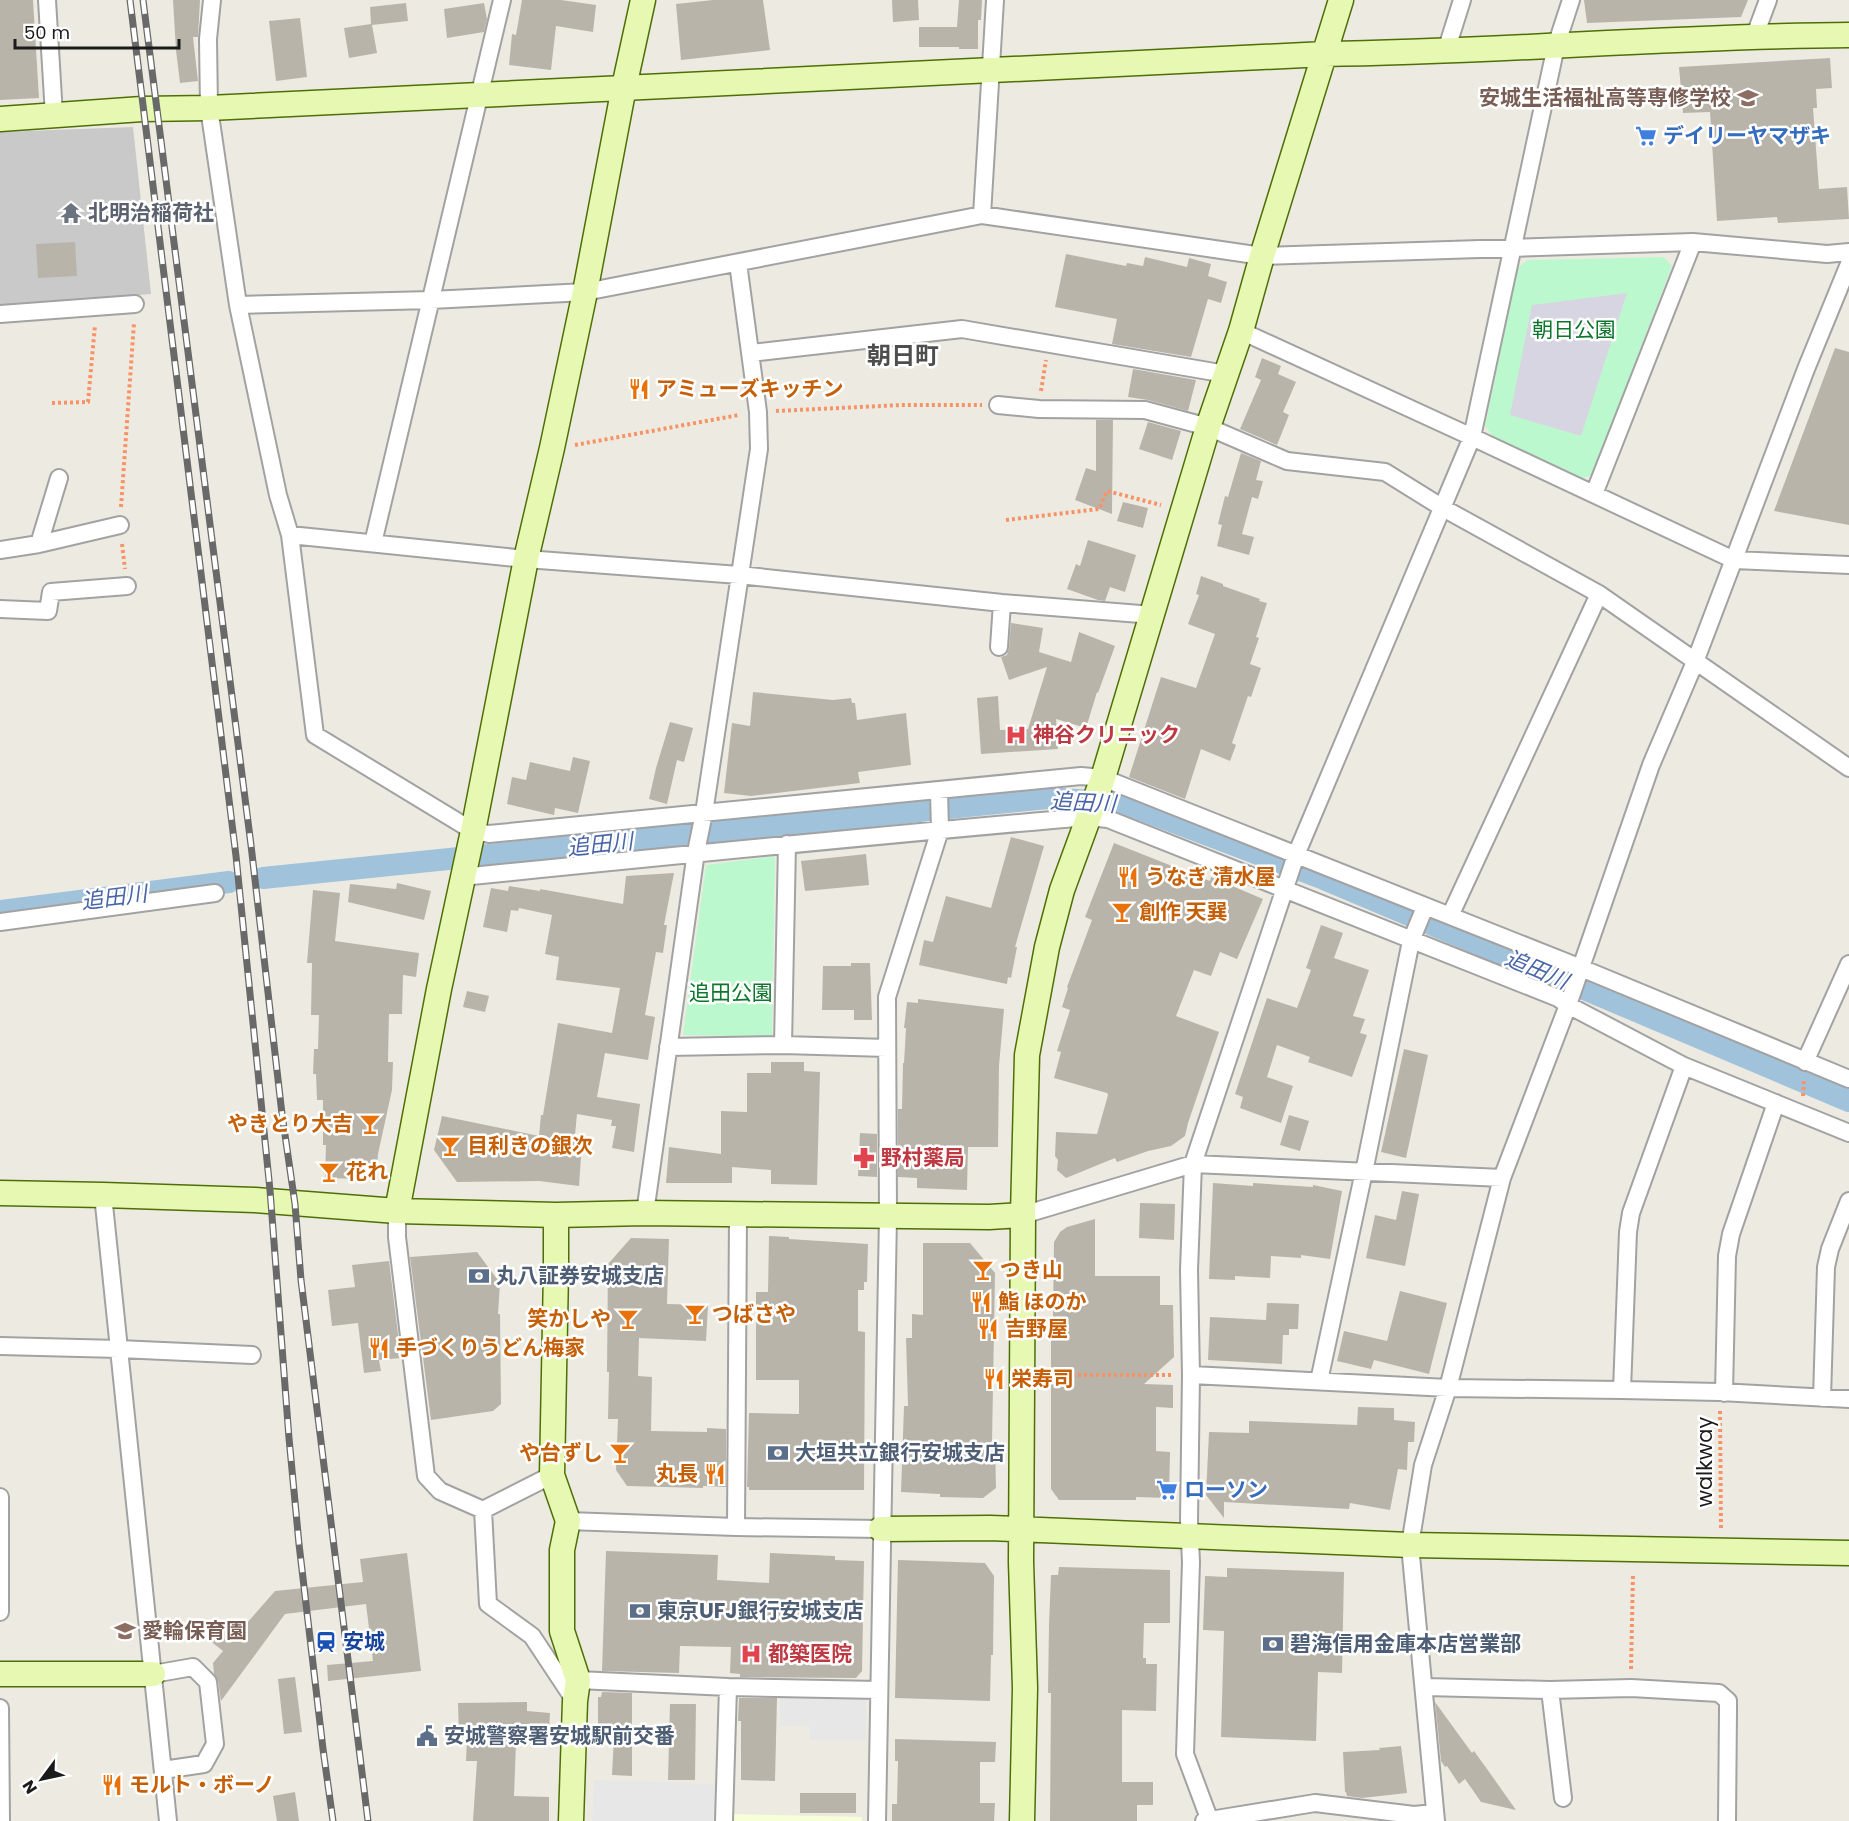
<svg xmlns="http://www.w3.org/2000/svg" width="1849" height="1821" font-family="Poppins,'Noto Sans JP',sans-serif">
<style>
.education{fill:#f7ffd8}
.religious{fill:#c9c9c9}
.park{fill:#bcf8cd}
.parking{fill:#e7e7e7}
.plaza{fill:#d8d5e2}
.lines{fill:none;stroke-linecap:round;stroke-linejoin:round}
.canal{stroke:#a1c2db;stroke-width:22}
.building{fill:#b9b4aa}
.street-casing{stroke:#a2a2a2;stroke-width:20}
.secondary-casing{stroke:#4e6f06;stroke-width:27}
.path{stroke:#f89367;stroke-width:4;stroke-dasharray:3 3;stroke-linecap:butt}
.street{stroke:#fff;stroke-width:16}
.secondary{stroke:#e7f8b3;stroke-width:24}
.rail-casing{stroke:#696969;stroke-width:7}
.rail{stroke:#fff;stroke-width:4.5;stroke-dasharray:14;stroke-linecap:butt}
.labels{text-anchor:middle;stroke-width:5;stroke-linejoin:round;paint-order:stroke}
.education-label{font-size:21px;font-weight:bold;fill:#785e54;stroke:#fff;text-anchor:end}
.shop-label{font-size:21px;font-weight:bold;fill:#366cbe;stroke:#fff;text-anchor:start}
.worship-label{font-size:21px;font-weight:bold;fill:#5b616d;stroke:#fff;text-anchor:start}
.park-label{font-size:21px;fill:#0c762b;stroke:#fff}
.food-label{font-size:21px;font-weight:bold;fill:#c56008;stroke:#fff;text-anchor:start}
.health-label{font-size:21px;font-weight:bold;fill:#be3a42;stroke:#fff;text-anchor:start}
.service-label{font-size:21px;font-weight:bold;fill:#4e5e75;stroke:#fff;text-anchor:start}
.street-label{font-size:21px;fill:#1b1b1b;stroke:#fff}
.transit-label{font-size:21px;font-weight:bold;fill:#164399;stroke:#fff;text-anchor:start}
.water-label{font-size:22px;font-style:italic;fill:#4a66a9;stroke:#fff}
.quarter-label{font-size:24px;font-weight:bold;fill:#4e4e4e;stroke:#fff}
</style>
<rect width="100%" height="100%" fill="#edebe1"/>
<path class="education" d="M733 1814 862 1817V1821H733Z"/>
<path class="religious" d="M133 127 151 294 0 307V132Z"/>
<path class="park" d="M1664 257 1672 266 1592 475 1583 478 1493 437 1485 426 1517 269 1527 260Z
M775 856 772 1037 683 1035 706 865Z"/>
<path class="parking" d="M780 1697 866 1698V1740H810L809 1726H780Z
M594 1780 715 1784 713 1821H592Z"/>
<path class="plaza" d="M1627 293 1581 436 1510 415 1532 305Z"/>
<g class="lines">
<path class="canal" d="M263 878 1047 798 1123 803 1324 879 1849 1101
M0 911 229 882"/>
</g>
<path class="building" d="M0 0H33L39 98 0 100Z
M173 0H200L198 37H193L198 81 180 83 176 50Z
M522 0H561L596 5 593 32 556 26 551 70 509 65 512 34 516 35Z
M713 0H763L770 50 681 60 676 4Z
M892 0H918L919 20 893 22Z
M959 0H982L981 20H978V49H959V47H919V27H957Z
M1584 0H1748L1741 17 1587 23Z
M406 3 408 21 372 25 377 53 349 58 344 28 371 24 370 7Z
M484 3 487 19 484 32 447 38 444 9Z
M300 18 307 77 276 81 269 21Z
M1830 58 1832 88 1816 89 1817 108H1813L1819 189 1847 187 1849 219 1778 223 1777 217 1717 221 1710 112 1683 113 1679 67Z
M75 242 77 276 38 278 36 244Z
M1066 254 1126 266 1127 263 1143 266 1145 257 1187 267 1189 258 1211 264 1208 276 1227 282 1221 303 1208 299 1191 357 1112 344 1117 319 1055 307Z
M1835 348 1849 352V525L1774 511Z
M1262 358 1281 366 1278 374 1296 382 1283 412 1289 415 1277 445 1240 429 1261 380 1255 377Z
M1133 369 1196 380 1188 411 1148 400 1128 397Z
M1096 420H1113L1112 514 1075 500 1086 468 1096 471Z
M1148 422 1181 431 1172 460 1139 449Z
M1241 453 1261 461 1256 480 1263 481 1258 499 1252 497 1242 534 1254 537 1249 555 1217 546 1222 525 1218 524 1225 496 1228 497Z
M1123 502 1148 508 1143 528 1117 521Z
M1088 540 1136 555 1125 592 1110 587 1105 601 1098 600 1067 589 1076 564 1080 566Z
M1201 576 1223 584V586L1260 599 1259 601 1267 603 1256 637 1259 638 1250 664 1261 668 1251 697 1248 696 1232 743 1236 745 1230 761 1201 749 1185 799 1129 777 1161 677 1196 688 1215 634 1188 624 1199 595 1196 594Z
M1011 623 1043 628 1039 652 1071 662 1079 632 1115 646 1098 693 1097 692 1086 728 1056 719 1058 749 981 754 977 698 998 696 1000 730 1028 729 1047 667 1009 680 1001 657 1007 655 1009 648Z
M753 692 833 700 851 698 852 703H855L857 720 906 713 911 765 858 772 860 783 751 796 724 793 732 723 750 726Z
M670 722 693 728 684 762 677 760 667 804 649 799 656 768Z
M573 757 590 761 578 813 555 808 554 815 507 804 512 777 526 780 530 762 570 771Z
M1011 837 1044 846 1015 947H1017L1011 978 1008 977 1007 984 919 965 924 940 933 942 946 896 991 908Z
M1114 843 1210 881 1211 877 1263 899 1237 959 1220 952 1211 976 1194 970 1176 1016 1219 1032 1188 1123 1185 1136 1171 1146 1148 1151 1117 1162 1115 1158 1066 1178 1057 1170 1058 1160 1055 1156 1056 1132 1097 1134 1108 1095 1107 1093 1054 1078 1061 1052 1057 1051 1070 1010 1062 1007 1068 988 1067 987 1092 920 1085 917Z
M866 854 869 885 805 891 801 861Z
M674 873 664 925H667L663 953 656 952 645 1015 655 1017 648 1060 605 1053 597 1097 640 1104 634 1152 612 1148 616 1126H611L612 1120 577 1114 573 1156 581 1157 579 1186 539 1181 457 1182 434 1150 442 1116 539 1136 541 1115H543L558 1023 612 1033 620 988 556 980 559 957 545 954 552 915 519 908 518 911 511 910 507 932 483 927 491 888 508 891 509 886 540 891V889L623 904 626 876Z
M397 883 431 891 424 920 348 902 350 884 396 889Z
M313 890 340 893 335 941 419 953 416 977 403 975 402 1014H389L388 1062H393L392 1090 378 1154 377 1168 361 1167 360 1179 325 1178 326 1145H323V1100H317L316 1074H313L314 1049H318L319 1015H311L312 963H307Z
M1321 925 1343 933 1334 958 1369 970 1353 1016 1365 1019 1360 1033 1367 1035 1352 1077 1308 1062 1310 1057 1277 1045 1267 1077 1293 1086 1281 1123 1240 1108 1243 1097 1235 1094 1267 998 1297 1008 1311 970 1306 968Z
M851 963H870L872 1020H854V1010H822L823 966H851Z
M467 991 489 996 485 1012 463 1007Z
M918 999 1004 1009 999 1066 998 1147H968L967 1190 917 1188V1178L898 1177V1109H902L903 1063H904L906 1028H904L907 1002 918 1003Z
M1404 1049 1428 1055 1406 1158 1381 1152Z
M771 1062H804V1071L820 1072 817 1185 771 1184V1170L732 1167V1183H666L669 1147 721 1154V1111L747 1112V1073H771Z
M1289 1115 1309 1121 1300 1151 1280 1145Z
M860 1133 877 1134V1177L858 1176Z
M1213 1183 1253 1186V1183L1313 1187V1185L1342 1191 1330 1259 1301 1255V1258L1271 1256 1270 1278 1235 1276V1280L1209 1279Z
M1402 1191 1419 1194 1405 1266 1366 1258 1375 1215 1396 1220Z
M1140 1203 1175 1204 1174 1240 1139 1238Z
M1095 1219V1276H1160V1305H1173L1174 1357 1144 1384 1173 1385V1408L1156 1407V1451L1170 1452 1169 1498 1136 1497V1500H1059L1051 1489V1318H1053L1054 1242 1060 1232 1067 1227Z
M769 1236 789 1237V1239L868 1244 867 1282H864V1290H858V1331L865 1332 864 1490H749V1487H747L749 1413 799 1414V1380H756V1292H768Z
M631 1238 669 1239 667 1304 708 1305 706 1341 639 1338 638 1376 652 1377 651 1431 707 1432V1428L726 1429V1487L703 1486V1488L627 1486 616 1470 618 1419H608L609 1372H607L608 1264Z
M923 1243H970L995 1273 992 1443H995L996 1488 983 1498 940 1497V1494L901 1492 904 1406H908L906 1338H912V1314L923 1315Z
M477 1252 500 1283 498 1314H500L501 1404 493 1411 431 1420 410 1257Z
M389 1261 401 1358 379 1360 381 1371 364 1373 358 1323 332 1326 328 1290 355 1287 352 1265Z
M1400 1291 1447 1303 1429 1374 1374 1360 1371 1369 1337 1361 1344 1331 1387 1341Z
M1267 1303 1299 1304 1298 1329H1289V1335H1283L1282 1364 1208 1360 1210 1317 1266 1320Z
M1358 1407 1394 1408V1420L1415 1422 1414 1442H1408L1407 1470 1398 1469 1390 1510 1350 1503 1349 1509 1224 1502V1518L1206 1495 1209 1432 1249 1433V1421L1357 1425Z
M606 1551 718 1555 717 1580 769 1583 770 1553 835 1556V1560L864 1561 862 1671 856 1678 740 1677V1674L730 1673 731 1647 680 1646 679 1673 602 1671Z
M407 1553 421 1671 328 1681 327 1665 373 1661 366 1604 285 1614 221 1701 218 1681 214 1674 213 1663 223 1651 209 1640 226 1619 240 1631 275 1591 363 1582 360 1559Z
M898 1560 985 1563 994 1576 993 1655H991L990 1701 895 1698Z
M1059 1567 1170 1570V1623H1144L1143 1658H1146V1664H1157L1156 1711 1122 1710V1782H1153V1805H1137V1821H1050L1051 1693H1048L1049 1624 1051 1575H1058Z
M1227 1568 1344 1572 1342 1673 1318 1672 1316 1741 1221 1737 1224 1631 1203 1630 1205 1576 1227 1577Z
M295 1677 302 1732 284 1734 278 1679Z
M602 1692 632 1693V1776L612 1775 614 1736H598V1697H601Z
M739 1698H777L775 1781 741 1780V1721H738Z
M527 1702V1711L550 1713 548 1745 516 1743 514 1796 549 1797V1821H473L477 1761H466L467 1738H459L458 1703Z
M1435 1702 1472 1753 1474 1751 1487 1769 1516 1810 1481 1802 1465 1779 1459 1784 1447 1766 1445 1767 1441 1761Z
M670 1704H696L695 1780H668Z
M895 1739 996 1742 995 1762H980V1803H995L994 1821H892V1804H897L898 1761H895Z
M1401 1746 1407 1793 1362 1798 1347 1796 1346 1792H1345L1343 1752 1380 1750 1379 1748Z
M295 1792 299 1821H277L273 1796Z
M800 1793H856V1813H800Z"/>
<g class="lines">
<defs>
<path id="street" d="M47 0 54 115
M212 0 208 39 209 108 238 305 278 495 290 535 315 735 473 831 489 834 1081 776 1103 778 1581 968 1849 1079
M1755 35 1768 0
M1446 51 1462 0
M982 215 995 0
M238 305 431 300 585 292 982 215 1262 256 1693 242 1827 254 1849 252
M0 314 135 304
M1241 331 1472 437 1734 560 1849 565
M751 353 962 329 1226 374
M998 405 1039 409 1145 410 1208 427 1287 461 1385 472 1443 508 1599 594 1849 768
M1594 494 1693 242
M290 535 526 559 739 575 1002 603 1153 615
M373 543 502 0
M39 544 59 478
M0 550 39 544 120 525
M0 609 48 611 51 592 127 586
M999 647 1002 603
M462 877C670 856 878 835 1087 817L1108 819 1558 998 1568 1005 1684 1066 1849 1133
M1450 916 1599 594
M0 922 215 893
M783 1045 787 844
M668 1047 783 1045 887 1048
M1805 1062 1849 964
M103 1195 168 1821
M397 1211V1237L426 1476 440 1491 483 1510
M645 1213 696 852 704 813 759 449 758 412 738 263
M1023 1215 1193 1164 1502 1178
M0 1346 119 1349 252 1355
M1191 1375 1448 1388 1622 1390 1628 1232 1631 1213 1684 1066
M1319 1381 1366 1162 1411 941 1425 907
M1622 1390 1720 1392 1849 1399
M1724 1393 1727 1256 1731 1234 1776 1103
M1822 1398 1826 1267 1830 1249 1849 1201
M552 1475 483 1510 488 1604 532 1636 575 1701
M0 1497V1612
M568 1521 736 1527 881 1529
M736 1527 738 1215
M153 1674 193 1667 208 1682 215 1744 204 1764 163 1770
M578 1680 728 1687 879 1690
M1425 1687 1550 1690 1631 1688 1719 1693 1728 1701V1710L1727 1821
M1550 1690 1563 1798
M0 1708 1 1821
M724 1821 728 1687
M877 1821 888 1216 887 997 940 830 939 791
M1204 1821 1315 1803 1414 1815 1435 1813
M1210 1821 1185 1754 1191 1562 1189 1520 1191 1375 1189 1270 1193 1164 1296 855 1472 437 1556 46 1571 0
M1436 1821 1410 1545 1423 1465 1448 1388 1502 1178 1568 1005 1651 765 1695 662 1806 369 1849 264"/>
<path id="secondary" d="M0 119 142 109 209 108 1325 54C1500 52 1674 36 1849 35
M0 1193 103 1195 255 1200 397 1211 556 1215 645 1213 989 1217 1023 1215
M397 1211 439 989 473 831 526 559 552 448 585 292 624 87 643 0
M556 1215V1271L552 1475 568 1521 562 1550V1631L578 1680 575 1701 571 1821
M881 1529 990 1528 1410 1545 1849 1553
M0 1674H153
M1022 1821 1025 1688 1021 1562 1023 1215 1027 1055 1047 947 1062 890 1103 778 1208 427 1241 331 1262 256 1341 0"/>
</defs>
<use href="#street" class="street-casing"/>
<use href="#secondary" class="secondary-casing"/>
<path class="path" d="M1041 391 1046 360
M52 403 88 402 95 325
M776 411 902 405H982
M575 445 739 415
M121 507 134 323
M1006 520 1099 509 1107 491 1161 505
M122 544 125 569
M1803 1096 1804 1079
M1042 1375H1173
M1720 1411 1721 1528H1723
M1631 1669 1633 1574"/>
<use href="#street" class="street"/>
<use href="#secondary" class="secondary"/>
<defs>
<path id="rail" d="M130 0 236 856 270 1190 289 1438 299 1544 323 1749 333 1821
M143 0 251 845 282 1114 295 1204 301 1280 368 1821"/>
</defs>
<use href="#rail" class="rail-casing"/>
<use href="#rail" class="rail"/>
</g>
<defs>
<symbol id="school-bare" viewBox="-9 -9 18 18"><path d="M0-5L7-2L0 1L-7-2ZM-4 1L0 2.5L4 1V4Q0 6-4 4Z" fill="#8d6e63" stroke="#fff" stroke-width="2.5" paint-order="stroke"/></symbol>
<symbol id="supermarket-bare" viewBox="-9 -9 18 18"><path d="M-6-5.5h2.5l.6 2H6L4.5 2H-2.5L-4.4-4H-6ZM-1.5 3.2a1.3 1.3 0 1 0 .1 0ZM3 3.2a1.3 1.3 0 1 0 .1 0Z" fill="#3f7fe0" stroke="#fff" stroke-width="2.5" paint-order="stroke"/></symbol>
<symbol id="temple-bare" viewBox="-9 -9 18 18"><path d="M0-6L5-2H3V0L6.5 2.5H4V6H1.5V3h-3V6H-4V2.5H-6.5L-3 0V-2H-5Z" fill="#6b7280" stroke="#fff" stroke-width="2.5" paint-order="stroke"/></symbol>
<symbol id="restaurant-bare" viewBox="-9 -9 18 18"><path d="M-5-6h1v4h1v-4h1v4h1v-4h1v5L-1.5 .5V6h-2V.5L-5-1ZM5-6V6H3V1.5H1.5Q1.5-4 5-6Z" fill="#e8710a" stroke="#fff" stroke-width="2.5" paint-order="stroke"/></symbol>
<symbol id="hospital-bare" viewBox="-9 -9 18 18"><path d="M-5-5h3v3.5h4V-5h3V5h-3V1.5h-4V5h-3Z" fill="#e0444e" stroke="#fff" stroke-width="2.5" paint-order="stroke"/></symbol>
<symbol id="bar-bare" viewBox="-9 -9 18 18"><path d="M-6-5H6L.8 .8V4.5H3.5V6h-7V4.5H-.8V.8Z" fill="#e8710a" stroke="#fff" stroke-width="2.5" paint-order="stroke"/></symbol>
<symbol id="pharmacy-bare" viewBox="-9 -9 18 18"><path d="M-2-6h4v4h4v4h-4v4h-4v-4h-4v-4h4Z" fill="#e0444e" stroke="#fff" stroke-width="2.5" paint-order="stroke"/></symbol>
<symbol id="bank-bare" viewBox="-9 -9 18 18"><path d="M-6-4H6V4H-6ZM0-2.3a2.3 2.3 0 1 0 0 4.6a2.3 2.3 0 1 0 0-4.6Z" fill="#5c6f8a" stroke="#fff" stroke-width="2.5" paint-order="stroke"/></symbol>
<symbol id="station-bare" viewBox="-9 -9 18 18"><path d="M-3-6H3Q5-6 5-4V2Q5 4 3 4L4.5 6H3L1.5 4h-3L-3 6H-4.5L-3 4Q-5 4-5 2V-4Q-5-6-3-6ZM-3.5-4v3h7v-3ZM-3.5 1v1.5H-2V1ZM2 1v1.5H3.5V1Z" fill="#1a4fb4" stroke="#fff" stroke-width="2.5" paint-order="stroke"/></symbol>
<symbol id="civic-bare" viewBox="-9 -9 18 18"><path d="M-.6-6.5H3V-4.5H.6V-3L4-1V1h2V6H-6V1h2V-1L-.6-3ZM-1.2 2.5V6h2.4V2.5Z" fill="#5c6f8a" stroke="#fff" stroke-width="2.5" paint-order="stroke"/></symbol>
</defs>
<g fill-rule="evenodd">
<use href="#school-bare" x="1733" y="83" width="30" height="30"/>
<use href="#supermarket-bare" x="1631" y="121" width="30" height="30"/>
<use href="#temple-bare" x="56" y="198" width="30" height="30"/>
<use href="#restaurant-bare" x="624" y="374" width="30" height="30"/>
<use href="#hospital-bare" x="1001" y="720" width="30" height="30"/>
<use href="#restaurant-bare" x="1113" y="862" width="30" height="30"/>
<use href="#bar-bare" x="1107" y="897" width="30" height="30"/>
<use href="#bar-bare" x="355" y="1109" width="30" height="30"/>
<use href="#bar-bare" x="435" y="1131" width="30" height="30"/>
<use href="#pharmacy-bare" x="849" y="1143" width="30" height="30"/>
<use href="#bar-bare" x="314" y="1157" width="30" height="30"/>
<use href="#bar-bare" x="968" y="1255" width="30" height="30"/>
<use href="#bank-bare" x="464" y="1261" width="30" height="30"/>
<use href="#restaurant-bare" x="966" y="1287" width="30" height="30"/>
<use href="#bar-bare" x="680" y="1299" width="30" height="30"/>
<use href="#bar-bare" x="613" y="1304" width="30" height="30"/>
<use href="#restaurant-bare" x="973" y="1314" width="30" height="30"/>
<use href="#restaurant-bare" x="364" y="1333" width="30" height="30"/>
<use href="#restaurant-bare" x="979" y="1364" width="30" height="30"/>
<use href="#bar-bare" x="605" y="1438" width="30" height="30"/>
<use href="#bank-bare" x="763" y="1438" width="30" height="30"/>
<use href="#restaurant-bare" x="700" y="1459" width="30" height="30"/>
<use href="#supermarket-bare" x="1152" y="1475" width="30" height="30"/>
<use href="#bank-bare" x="625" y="1596" width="30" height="30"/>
<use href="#school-bare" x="110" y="1616" width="30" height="30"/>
<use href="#station-bare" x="311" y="1627" width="30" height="30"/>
<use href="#bank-bare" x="1258" y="1629" width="30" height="30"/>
<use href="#hospital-bare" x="736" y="1639" width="30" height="30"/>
<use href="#civic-bare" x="412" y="1721" width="30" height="30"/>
<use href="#restaurant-bare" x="97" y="1770" width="30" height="30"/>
</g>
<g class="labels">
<g class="education-label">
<text x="1731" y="105">安城生活福祉高等専修学校</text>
<text x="142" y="1638" text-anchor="start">愛輪保育園</text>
</g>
<g class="shop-label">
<text x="1663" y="143">デイリーヤマザキ</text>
<text x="1184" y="1497">ローソン</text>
</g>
<g class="worship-label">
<text x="88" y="220">北明治稲荷社</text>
</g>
<g class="park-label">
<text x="1574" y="337">朝日公園</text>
<text x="731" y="1000">追田公園</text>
</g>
<g class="food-label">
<text x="656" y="396">アミューズキッチン</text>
<text x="1145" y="884">うなぎ 清水屋</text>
<text x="1139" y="919">創作 天巽</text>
<text x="353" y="1131" text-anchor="end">やきとり大吉</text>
<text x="467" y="1153">目利きの銀次</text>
<text x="346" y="1179">花れ</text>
<text x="1000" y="1277">つき山</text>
<text x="998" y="1309">鮨 ほのか</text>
<text x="712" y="1321">つばさや</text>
<text x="611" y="1326" text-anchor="end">笑かしや</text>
<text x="1005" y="1336">吉野屋</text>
<text x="396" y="1355">手づくりうどん梅家</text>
<text x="1011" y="1386">栄寿司</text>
<text x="603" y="1460" text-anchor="end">や台ずし</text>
<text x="698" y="1481" text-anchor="end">丸長</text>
<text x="129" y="1792">モルト・ボーノ</text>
</g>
<g class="health-label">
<text x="1033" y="742">神谷クリニック</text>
<text x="881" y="1165">野村薬局</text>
<text x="768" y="1661">都築医院</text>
</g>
<g class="service-label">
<text x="496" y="1283">丸八証券安城支店</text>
<text x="795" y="1460">大垣共立銀行安城支店</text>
<text x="657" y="1618">東京UFJ銀行安城支店</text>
<text x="1290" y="1651">碧海信用金庫本店営業部</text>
<text x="444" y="1743">安城警察署安城駅前交番</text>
</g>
<g class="street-label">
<text transform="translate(1705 1462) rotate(-90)" y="7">walkway</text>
</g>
<g class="transit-label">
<text x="343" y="1649">安城</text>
</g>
<g class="water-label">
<text transform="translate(1083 802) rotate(3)" y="8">追田川</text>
<text transform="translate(600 844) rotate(-6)" y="8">追田川</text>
<text transform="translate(114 897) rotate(-7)" y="8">追田川</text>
<text transform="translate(1537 969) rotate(23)" y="8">追田川</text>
</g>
<g class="quarter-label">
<text x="903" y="364">朝日町</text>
</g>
</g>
<g transform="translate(42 1779) rotate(237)" stroke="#ffffff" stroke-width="4.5" paint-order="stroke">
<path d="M0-4.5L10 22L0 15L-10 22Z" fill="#1b1b1b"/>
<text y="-9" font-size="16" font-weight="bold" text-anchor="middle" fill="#1b1b1b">N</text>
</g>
<path d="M15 39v9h164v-9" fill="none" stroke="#1b1b1b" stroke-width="3"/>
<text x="24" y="39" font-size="18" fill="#1b1b1b" stroke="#ffffff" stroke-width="4.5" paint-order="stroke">50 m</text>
</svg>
